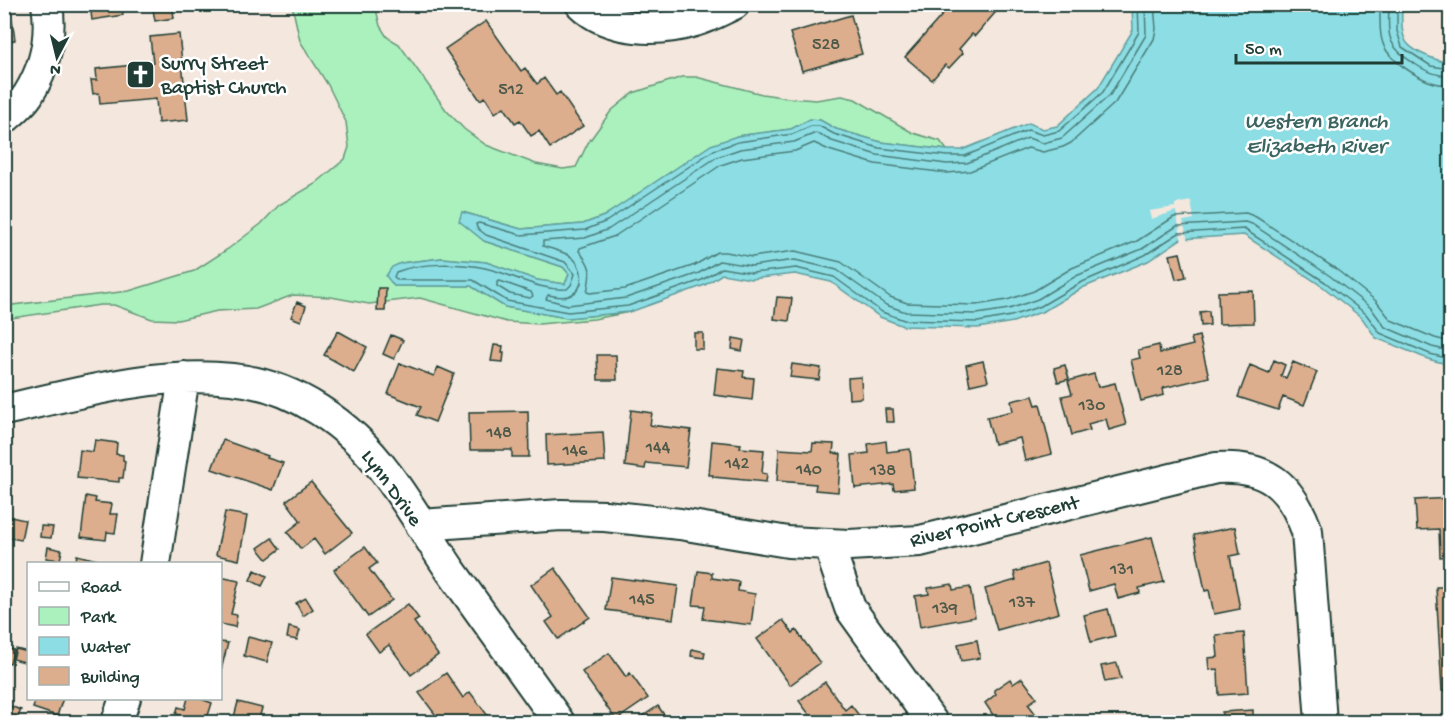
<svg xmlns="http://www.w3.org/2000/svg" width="1455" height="727" font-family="'Gochi Hand',sans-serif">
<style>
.green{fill:#abf1bd;stroke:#659778;stroke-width:1.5}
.water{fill:#8cdee4;stroke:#609e9e;stroke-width:1.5}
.pier{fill:#f4e7dd}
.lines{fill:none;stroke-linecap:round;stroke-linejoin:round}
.shore{stroke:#4b7d7a;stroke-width:1.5}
.building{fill:#dcae8d;stroke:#1f3d34;stroke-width:1.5}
.minor-casing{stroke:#1f3d34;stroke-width:34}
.minor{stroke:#fff;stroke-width:30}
.labels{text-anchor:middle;stroke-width:5;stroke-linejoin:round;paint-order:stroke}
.number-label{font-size:18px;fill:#4e594a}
.poi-label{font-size:21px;fill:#1f3d34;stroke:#fff;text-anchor:start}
.street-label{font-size:21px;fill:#1f3d34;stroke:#fff}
.water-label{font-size:22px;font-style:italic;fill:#3a6560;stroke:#fff}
</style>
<rect width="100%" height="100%" fill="#f4e7dd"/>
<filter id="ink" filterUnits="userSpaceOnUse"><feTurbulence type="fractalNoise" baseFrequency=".0167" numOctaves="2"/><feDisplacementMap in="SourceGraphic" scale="12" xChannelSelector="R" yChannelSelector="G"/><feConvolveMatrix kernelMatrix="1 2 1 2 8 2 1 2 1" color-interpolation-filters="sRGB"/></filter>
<g filter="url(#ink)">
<path class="green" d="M292 5H375L380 26 387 37 399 44 446 110 464 129 486 145 536 164 563 169 576 167 588 143 611 111 633 93 682 77H696L762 94 789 98 816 100 842 96 855 99 913 133 940 141 947 150 881 142 836 129 820 120H810L791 129 737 136 604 216 583 224 521 229 463 212 484 241 563 267 569 274 565 284 537 280 486 262 442 258 401 263 394 286H471L505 307 567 318 630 312 594 319 539 324 507 322 420 298 369 304 331 297 293 295 256 309 217 311 178 320 152 319 114 305H100L5 319 4 306 129 291 194 271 228 249 261 224 279 205 315 184 345 159 349 147 346 122 328 85 300 41Z"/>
<path class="water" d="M1132 5H1402C1402 16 1400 33 1407 43 1415 53 1438 61 1450 63V365L1428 359 1376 338 1362 318 1322 286 1244 235 1181 239 1148 261 1082 288 1044 311 1013 322 978 328 903 326 880 317 831 282 795 274 751 279 722 274 705 285 630 312 567 318 505 307 471 286H394L386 276 392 267 401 263 442 258 486 262 537 280 565 284 569 274 563 267 484 241 459 221 462 212 521 229 583 224 604 216 711 145 737 136 791 129 810 119 820 120 836 129 881 142 947 150H962L1029 123 1043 129 1057 126 1098 88 1133 30Z"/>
<path class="pier" d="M1191 201 1194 219 1183 221 1188 241 1182 242 1176 211 1151 219 1149 211 1175 207V204Z"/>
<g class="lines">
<path class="shore" d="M1138 4 1139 32 1103 92 1059 131 1043 135 1028 130 965 156H947L879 148 834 134 819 126H811L793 134 738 142 714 150 607 221 585 230 521 235 479 223 476 224 477 228 486 235 565 262 575 274 571 285 567 289C538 291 513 274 485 268 460 263 420 262 396 272L394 277 398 280H473L507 301 568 312 628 306 702 280 722 268 752 273 796 268 834 277 882 312 904 320 978 322 1011 316 1041 306 1080 283 1145 255 1179 233 1244 229 1325 282 1366 314 1380 333 1430 354 1450 359
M1145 4 1146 35 1110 95 1062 138 1043 143 1028 138 967 163 947 164 877 155 832 141 816 133 794 142 740 149 717 157 609 229 585 238 543 241V246C551 249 562 251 570 256 583 264 587 287 571 295 564 299 555 296 548 295L546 299 568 305 626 298 699 273 719 261 752 266 795 260 837 270 886 305 906 312 977 314 1009 309 1038 299 1076 276 1142 249 1177 226 1245 222 1252 224 1330 276 1371 308 1385 327 1432 347 1450 351
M1154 4 1156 29 1154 39 1115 103 1071 143 1063 147 1043 152 1028 148 970 171 947 173 875 164 829 150 814 143 795 151 742 158 721 165 615 236 580 248 579 251C593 268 591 271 587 292L590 293 625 289 695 265 717 252H726L752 257 795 251 841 262 890 297 907 303 976 305 1007 300 1034 291 1072 268 1137 241 1174 217 1246 213 1256 217 1336 269 1376 301 1391 320 1435 338 1450 342
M1380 4C1380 41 1378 51 1411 72 1424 80 1435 85 1450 85
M1389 4C1388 37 1386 46 1415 64 1427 72 1436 75 1450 76
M1397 4V31L1402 47 1431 66 1450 69
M500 281 531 292 533 296 530 298 510 294 497 286V282Z"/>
</g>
<path class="building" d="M90 4H122L123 15 92 20Z
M152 4H172L174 18 155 21Z
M952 4H1008L1005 9 1001 6 975 36 972 34 959 49 963 53 949 68 945 65 932 80 905 57Z
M851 15 862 54 802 71 790 33Z
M12 19 15 40 6 42V47H4V20Z
M486 21 521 71 525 68 537 84 544 78 556 95 560 92 583 126 550 148 539 131 531 136 520 120 515 123 504 107 495 113 485 97 480 100 445 49Z
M179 34 188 120 158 123 156 99 100 104 99 93 93 94 91 80H97L96 69 153 63 150 37Z
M1180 253 1186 277 1176 279 1170 255Z
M378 288H386L385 311H377Z
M1253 291 1254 323 1219 324 1218 292Z
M777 297 792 298 789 321 774 319Z
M297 302 306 306 301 321 291 317Z
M1209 311 1210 325 1201 326 1200 312Z
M338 331 367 347 354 372 324 355Z
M694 333H703V349H694Z
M391 335 403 340 394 359 383 354Z
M1199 336 1209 377 1163 388 1164 395 1141 401 1131 360 1140 358 1138 350 1159 345 1160 353 1193 345 1191 338Z
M733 338 744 340 742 351 732 349Z
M494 345 503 346 502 353H504L503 362 491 361Z
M597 355H616L617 380H598Z
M1274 360 1285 365 1281 376 1286 378 1293 362 1317 372 1304 405 1283 397 1278 410 1238 397 1250 365 1269 373Z
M983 361 988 381 970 385 966 365Z
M400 363 434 376 438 367 454 374 435 422 417 415 421 407 388 394Z
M792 364 821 368 819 380 790 377Z
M1065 365 1069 379 1058 382 1054 368Z
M717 368 744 371 743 377 754 378 752 400 714 395Z
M1094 374 1098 387 1115 383 1126 425 1109 430 1106 419 1088 424 1090 430 1072 435 1062 396 1072 394 1068 381Z
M861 377 862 398 849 399 848 378Z
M1033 396 1036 405 1040 404 1052 454 1025 461 1020 438 994 444 987 417 1013 411 1011 401Z
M885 409H893L894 422H886Z
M631 410 652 413 650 425 691 430 686 467 646 463 645 469 625 466Z
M528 411 529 457H512V450H470L469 412Z
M603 432 605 462 547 465 546 435Z
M95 440 117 443 116 454 123 455V460L125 461 123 478H119V482L77 478 80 450 93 452Z
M223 440 268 456 267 458 283 463 273 490 212 469Z
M712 441 741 444 740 448 764 450 762 473 767 474 766 482 713 477V475H709Z
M886 441 887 452 910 449 914 488 894 490 893 484 855 488 852 455 869 453 868 444Z
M813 443 834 444 833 453 841 454 838 492 815 490 816 484 777 481 779 449 812 451Z
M311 482 352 533 325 554 314 539 301 549 287 532 301 521 286 501Z
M86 496 96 498 95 502 112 504 110 514H118L115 533 107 532 106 540 81 537Z
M1450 498V556L1440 557 1439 529 1417 530 1415 500Z
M225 512 247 516 239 560 216 555Z
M6 516 25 520 21 540 4 537Z
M41 526 53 527 51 538 40 537Z
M1235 527 1240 554 1230 556 1240 609 1214 614 1209 590 1205 591 1194 535Z
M1152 537 1164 582 1139 588 1140 593 1118 599 1114 584 1089 591 1080 555Z
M272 538 280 549 267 559 258 548Z
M48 547 62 550 60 560 46 558Z
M365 547 377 563 369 569 392 600 368 617 334 570Z
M77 555 101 561 100 564H75Z
M1046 563 1059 613 997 630 985 589 1016 580 1014 572Z
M555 568 590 617 558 639 546 622 553 617 531 585Z
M255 570 267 576 262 586 250 580Z
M698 571 712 573V578L739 582 738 591 755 594 751 625 703 619 705 606 693 605Z
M220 577 239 581 231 614 237 615 235 627 220 624Z
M611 577 678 586 673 619 606 610Z
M952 584 953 590 970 587 975 617 920 627 915 596 929 594 928 588Z
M1436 587H1450V690L1442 691Z
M306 598 313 609 303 616 296 603Z
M408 604 419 619 414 622 438 655 411 675 389 645 379 652 366 634Z
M1108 609 1115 636 1091 642 1084 615Z
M783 620 793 633 796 630 820 663 790 685 757 639Z
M289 627 300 630 297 640 287 638Z
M1244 633 1248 693 1219 695 1218 669 1209 670 1208 658 1218 657 1216 635Z
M248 637 272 643 267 662 244 656Z
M977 640 980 658 961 661 958 644Z
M220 642 228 643 220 674Z
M4 647 14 650 10 663 4 662Z
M16 649 28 652V663L13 659Z
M692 649 705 652 704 658 691 656Z
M609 653 626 677 630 673 648 698 616 720 582 672Z
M1117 663 1121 679 1105 682 1101 666Z
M446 673 463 698 470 692 488 716 479 722H441L419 693Z
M1022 678 1037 698 1028 704 1042 722H1005L999 715 995 718 985 703 996 694 994 690 1010 679 1013 684Z
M825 682 845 710 851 705 864 722H815L799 701Z
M36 698H63L57 716 33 708Z
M188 698H198L212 703 206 722H181L183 716 176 714 178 707 185 709Z
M238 702 262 708 258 722 233 721Z
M4 704 21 710 17 719 26 722H9L10 720 4 718Z
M658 706 669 722H634Z
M1253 710V722H1222V712Z"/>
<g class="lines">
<defs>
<path id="minor" d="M581 4C609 32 660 32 695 21 709 17 721 10 734 4
M4 119C12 112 22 104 28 95 45 68 52 36 47 4
M4 410C79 393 155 371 232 379 294 385 350 424 386 473 410 504 429 539 451 571 487 622 523 672 559 722
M421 525 561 515 605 516 680 524 788 542 849 545 920 541 1216 468C1266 465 1290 484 1307 531L1321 722
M831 545 835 564 850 608 932 722
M155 564 184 377
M117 722 125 698"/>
</defs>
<use href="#minor" class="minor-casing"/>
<use href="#minor" class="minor"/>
</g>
</g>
<defs>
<symbol id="church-square" viewBox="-11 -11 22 22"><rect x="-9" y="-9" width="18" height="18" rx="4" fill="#1f3d34" stroke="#fff"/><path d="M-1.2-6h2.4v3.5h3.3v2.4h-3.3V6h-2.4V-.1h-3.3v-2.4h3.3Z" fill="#fff"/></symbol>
</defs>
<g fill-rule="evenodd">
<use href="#church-square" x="124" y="58" width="33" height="33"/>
</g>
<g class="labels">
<g class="number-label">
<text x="826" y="49">528</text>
<text x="511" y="94">512</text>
<text x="1170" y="375">128</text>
<text x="1092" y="410">130</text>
<text x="499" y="437">148</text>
<text x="658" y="452">144</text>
<text x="575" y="455">146</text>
<text x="737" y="468">142</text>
<text x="809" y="474">140</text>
<text x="883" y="475">138</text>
<text x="1122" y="574">131</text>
<text x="642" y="604">145</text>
<text x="1022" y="607">137</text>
<text x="945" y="613">139</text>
</g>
<g class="poi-label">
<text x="161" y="69">Surry Street<tspan x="161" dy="24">Baptist Church</tspan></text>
</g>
<g class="street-label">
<text transform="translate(393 487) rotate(54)" y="7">Lynn Drive</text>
<text transform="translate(994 520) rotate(-13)" y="7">River Point Crescent</text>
</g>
<g class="water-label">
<text x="1316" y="127">Western Branch<tspan x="1316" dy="25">Elizabeth River</tspan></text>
</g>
</g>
<rect width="1455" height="727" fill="none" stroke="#fff" stroke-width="24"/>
<rect x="12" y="12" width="1431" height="703" fill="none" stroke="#1f3d34" stroke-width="2" filter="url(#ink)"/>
<rect x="27" y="562" width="195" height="138" fill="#ffffff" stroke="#a5b1ae" stroke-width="1.5"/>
<rect x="39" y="582" width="30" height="9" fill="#ffffff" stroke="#a5b1ae" stroke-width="1.5"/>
<text x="81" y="592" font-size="18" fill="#1f3d34">Road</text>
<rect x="39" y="607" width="30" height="18" fill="#abf1bd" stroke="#a5b1ae" stroke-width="1.5"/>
<text x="81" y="622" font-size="18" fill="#1f3d34">Park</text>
<rect x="39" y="637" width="30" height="18" fill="#8cdee4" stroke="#a5b1ae" stroke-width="1.5"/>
<text x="81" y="652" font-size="18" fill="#1f3d34">Water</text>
<rect x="39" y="667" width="30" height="18" fill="#dcae8d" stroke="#a5b1ae" stroke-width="1.5"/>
<text x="81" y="682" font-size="18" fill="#1f3d34">Building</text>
<g transform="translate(57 57) rotate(187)" stroke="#ffffff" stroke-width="4.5" paint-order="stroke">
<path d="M0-4.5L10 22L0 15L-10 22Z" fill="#1f3d34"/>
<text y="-9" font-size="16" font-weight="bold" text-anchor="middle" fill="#1f3d34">N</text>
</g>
<path d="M1236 54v9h166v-9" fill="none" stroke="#1f3d34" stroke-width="3"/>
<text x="1245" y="54" font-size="18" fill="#1f3d34" stroke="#ffffff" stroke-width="4.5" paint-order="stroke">50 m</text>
</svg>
